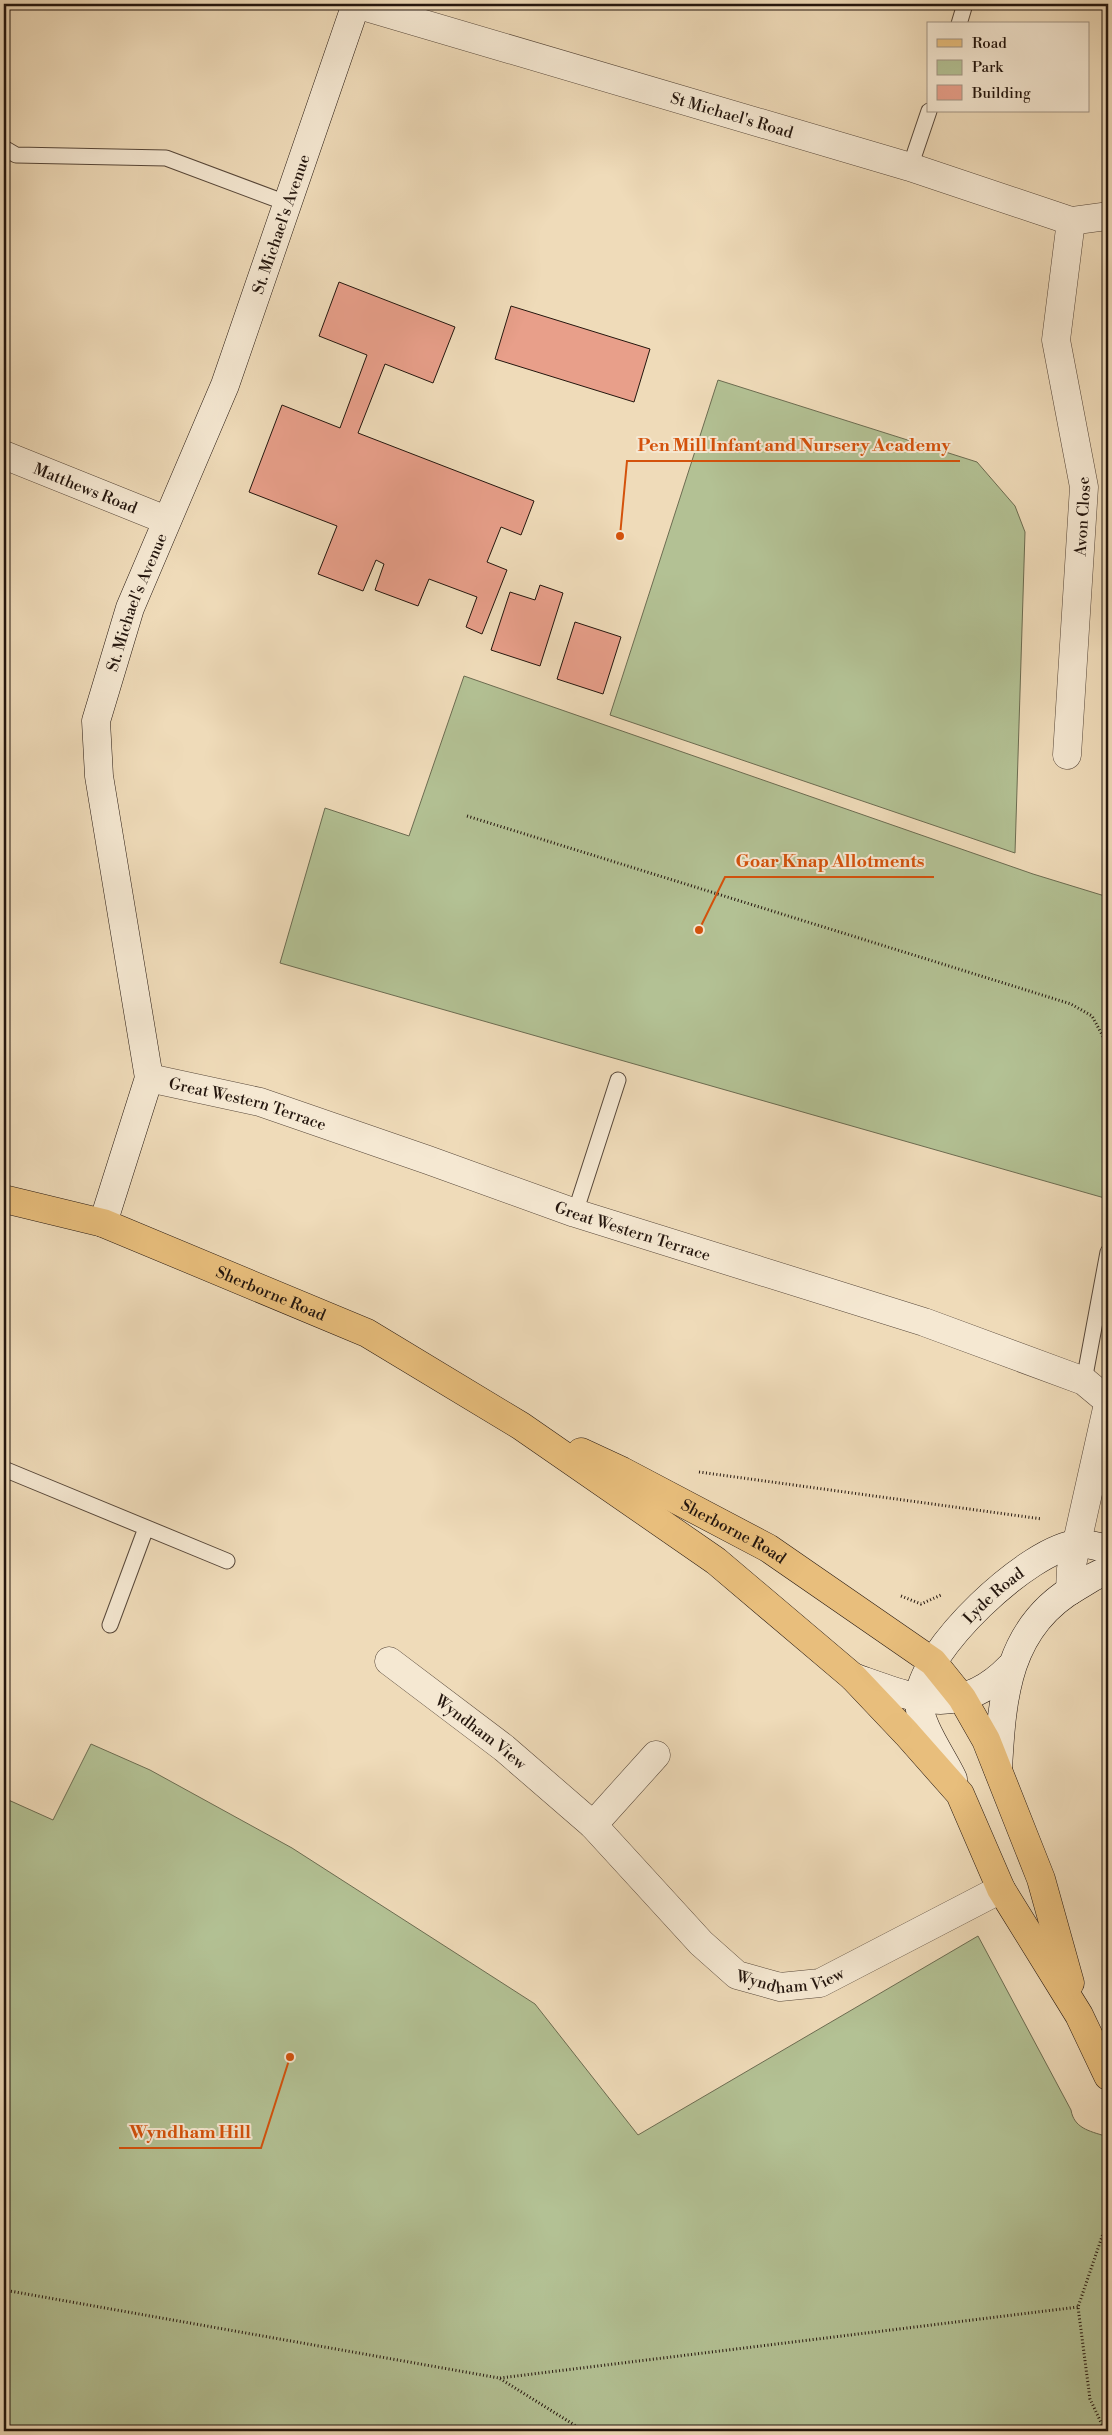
<svg xmlns="http://www.w3.org/2000/svg" width="1112" height="2435" font-family="'Libre Bodoni',serif">
<style>
.green{fill:#b3c194;stroke:#6c6c51}
.building{fill:#e89f8a;stroke:#24160e}
.lines{fill:none;stroke-linecap:round;stroke-linejoin:round}
.lane-casing{stroke:#574739;stroke-width:17}
.street-casing{stroke:#574739;stroke-width:29}
.secondary-casing{stroke:#24160e;stroke-width:29}
.primary-casing{stroke:#24160e;stroke-width:29}
.path{stroke:#24160e;stroke-width:3;stroke-dasharray:1 2.5;stroke-linecap:butt}
.lane{stroke:#f5e8d2;stroke-width:15}
.street{stroke:#f5e8d2;stroke-width:28}
.secondary{stroke:#f5e8d2;stroke-width:28}
.primary{stroke:#e8be7c;stroke-width:28}
.labels{text-anchor:middle;stroke-width:4;stroke-linejoin:round;paint-order:stroke}
.street-label{font-size:16px;fill:#24160e;stroke:#f5e8d2}
.leader{fill:none;stroke:#d4520c;stroke-width:2}
.callout-dot{fill:#d4520c;stroke:#f5e8d2;stroke-width:2}
.callout-label{font-size:18px;text-anchor:middle;font-weight:bold;fill:#d4520c;stroke:#f5e8d2;stroke-width:4;stroke-linejoin:round;paint-order:stroke}
</style>
<rect width="100%" height="100%" fill="#efdbb9"/>
<filter id="stains"><feTurbulence type="fractalNoise" baseFrequency=".004" numOctaves="4"/><feColorMatrix values="0 0 0 0 .2 0 0 0 0 .09 0 0 0 0 .02 0 0 0 .5 -.17"/></filter>
<radialGradient id="worn" r=".72"><stop offset=".6" stop-color="#630" stop-opacity="0"/><stop offset="1" stop-color="#630" stop-opacity=".3"/></radialGradient>
<path class="green" d="M718 380 977 462 1015 506 1025 532 1015 853 610 715Z
M464 676 1033 874 1108 897V1199L280 963 325 808 409 836Z
M91 1744 150 1770 292 1848 535 2004 638 2135 978 1936 1071 2110C1074 2128 1089 2131 1105 2136L1108 2146V2431H4V1798L53 1820Z"/>
<path class="building" d="M339 282 455 327 433 383 385 364 358 433 534 501 521 535 501 527 487 562 507 570 482 634 466 627 477 597 429 579 418 606 375 590 384 564 376 560 363 591 318 574 337 526 249 492 282 405 340 428 367 355 319 336Z
M511 306 650 349 634 402 495 359Z
M540 585 563 593 540 666 491 650 510 592 535 600Z
M575 622 621 637 603 694 557 679Z"/>
<g class="lines">
<defs>
<path id="lane" d="M959 24 965 4
M4 148 16 155 166 158 289 204
M910 167 929 111
M575 1213 618 1080
M1084 1381 1108 1252
M4 1469 227 1561
M110 1625 146 1528"/>
<g id="street">
<path id="s1" d="M356 4 910 167 1071 221 1108 216"/>
<path id="s2" d="M4 455 166 520"/>
<path id="s3" d="M1067 755 1084 487 1056 340 1071 221"/>
<path id="s4" d="M149 1078 260 1102 428 1160 575 1213 924 1322 1084 1381 1108 1401"/>
<path d="M1070 1591 1071 1569 1108 1404"/>
<path id="s5" d="M389 1661 504 1748 593 1825 701 1943 737 1975 780 1987 820 1983 1001 1889"/>
<path d="M593 1825 656 1755"/>
</g>
<g id="secondary">
<path id="s6" d="M103 1223 149 1078 99 776 96 721 130 608 225 385 356 4"/>
<path d="M853 1677C913 1698 959 1720 1010 1667"/>
<path d="M998 1769C1002 1696 1007 1626 1078 1586 1087 1581 1097 1573 1108 1571"/>
<path id="s7" d="M953 1779C943 1757 918 1724 919 1700 919 1652 1030 1547 1078 1544 1088 1543 1099 1547 1108 1549"/>
</g>
<g id="primary">
<path id="s8" d="M4 1199 103 1223 367 1333 521 1426 716 1561 853 1677 907 1734 960 1794 1001 1889 1079 2015 1108 2076"/>
<path id="s9" d="M581 1452 622 1471 768 1548 933 1662 962 1698 986 1740 1041 1879 1070 1983"/>
</g>
</defs>
<use href="#lane" class="lane-casing"/>
<use href="#street" class="street-casing"/>
<use href="#secondary" class="secondary-casing"/>
<use href="#primary" class="primary-casing"/>
<path class="path" d="M467 816 1071 1004 1092 1016 1105 1040 1108 1053
M699 1472 1042 1519
M901 1596 921 1604 941 1595
M4 2290 499 2378 584 2431
M500 2378 1078 2307
M1105 2431 1090 2399 1078 2307 1108 2219"/>
<use href="#lane" class="lane"/>
<use href="#street" class="street"/>
<use href="#secondary" class="secondary"/>
<use href="#primary" class="primary"/>
</g>
<g class="labels">
<g class="street-label">
<text dy="6" stroke="none"><textPath href="#s1" startOffset="392">St Michael's Road</textPath></text>
<text dy="6" stroke="none"><textPath href="#s6" startOffset="1044">St. Michael's Avenue</textPath></text>
<text dy="6" stroke="none"><textPath href="#s2" startOffset="88">Matthews Road</textPath></text>
<text dy="6" stroke="none"><textPath href="#s3" startOffset="239">Avon Close</textPath></text>
<text dy="6" stroke="none"><textPath href="#s6" startOffset="639">St. Michael's Avenue</textPath></text>
<text dy="6" stroke="none"><textPath href="#s4" startOffset="102">Great Western Terrace</textPath></text>
<text dy="6" stroke="none"><textPath href="#s4" startOffset="508">Great Western Terrace</textPath></text>
<text dy="6" stroke="none"><textPath href="#s8" startOffset="284">Sherborne Road</textPath></text>
<text dy="6" stroke="none"><textPath href="#s9" startOffset="172">Sherborne Road</textPath></text>
<text dy="6" stroke="none"><textPath href="#s7" startOffset="218">Lyde Road</textPath></text>
<text dy="6" stroke="none"><textPath href="#s5" startOffset="116">Wyndham View</textPath></text>
<text dy="6" stroke="none"><textPath href="#s5" startOffset="525">Wyndham View</textPath></text>
</g>
</g>
<path class="leader" d="M620 536L627 461H960M699 930L725 877H934M290 2057L261 2148H119"/>
<g class="callout-dot">
<circle cx="620" cy="536" r="5"/>
<circle cx="699" cy="930" r="5"/>
<circle cx="290" cy="2057" r="5"/>
</g>
<g class="callout-label">
<text x="794" y="451">Pen Mill Infant and Nursery Academy</text>
<text x="830" y="867">Goar Knap Allotments</text>
<text x="190" y="2138">Wyndham Hill</text>
</g>
<rect width="1112" height="2435" fill="none" stroke="#efdbb9" stroke-width="20"/>
<rect x="5" y="5" width="1102" height="2425" fill="none" stroke="#24160e" stroke-width="2.5"/>
<rect x="10" y="10" width="1092" height="2415" fill="none" stroke="#24160e"/>
<rect x="927" y="22" width="162" height="90" fill="#f5e8d2" stroke="#a19484"/>
<rect x="937" y="39" width="25" height="8" fill="#e8be7c" stroke="#a19484"/>
<text x="972" y="48" font-size="15" fill="#24160e">Road</text>
<rect x="937" y="60" width="25" height="15" fill="#b3c194" stroke="#a19484"/>
<text x="972" y="72" font-size="15" fill="#24160e">Park</text>
<rect x="937" y="85" width="25" height="15" fill="#e89f8a" stroke="#a19484"/>
<text x="972" y="98" font-size="15" fill="#24160e">Building</text>
<rect width="100%" height="100%" filter="url(#stains)"/>
<rect width="100%" height="100%" fill="url(#worn)"/>
</svg>
